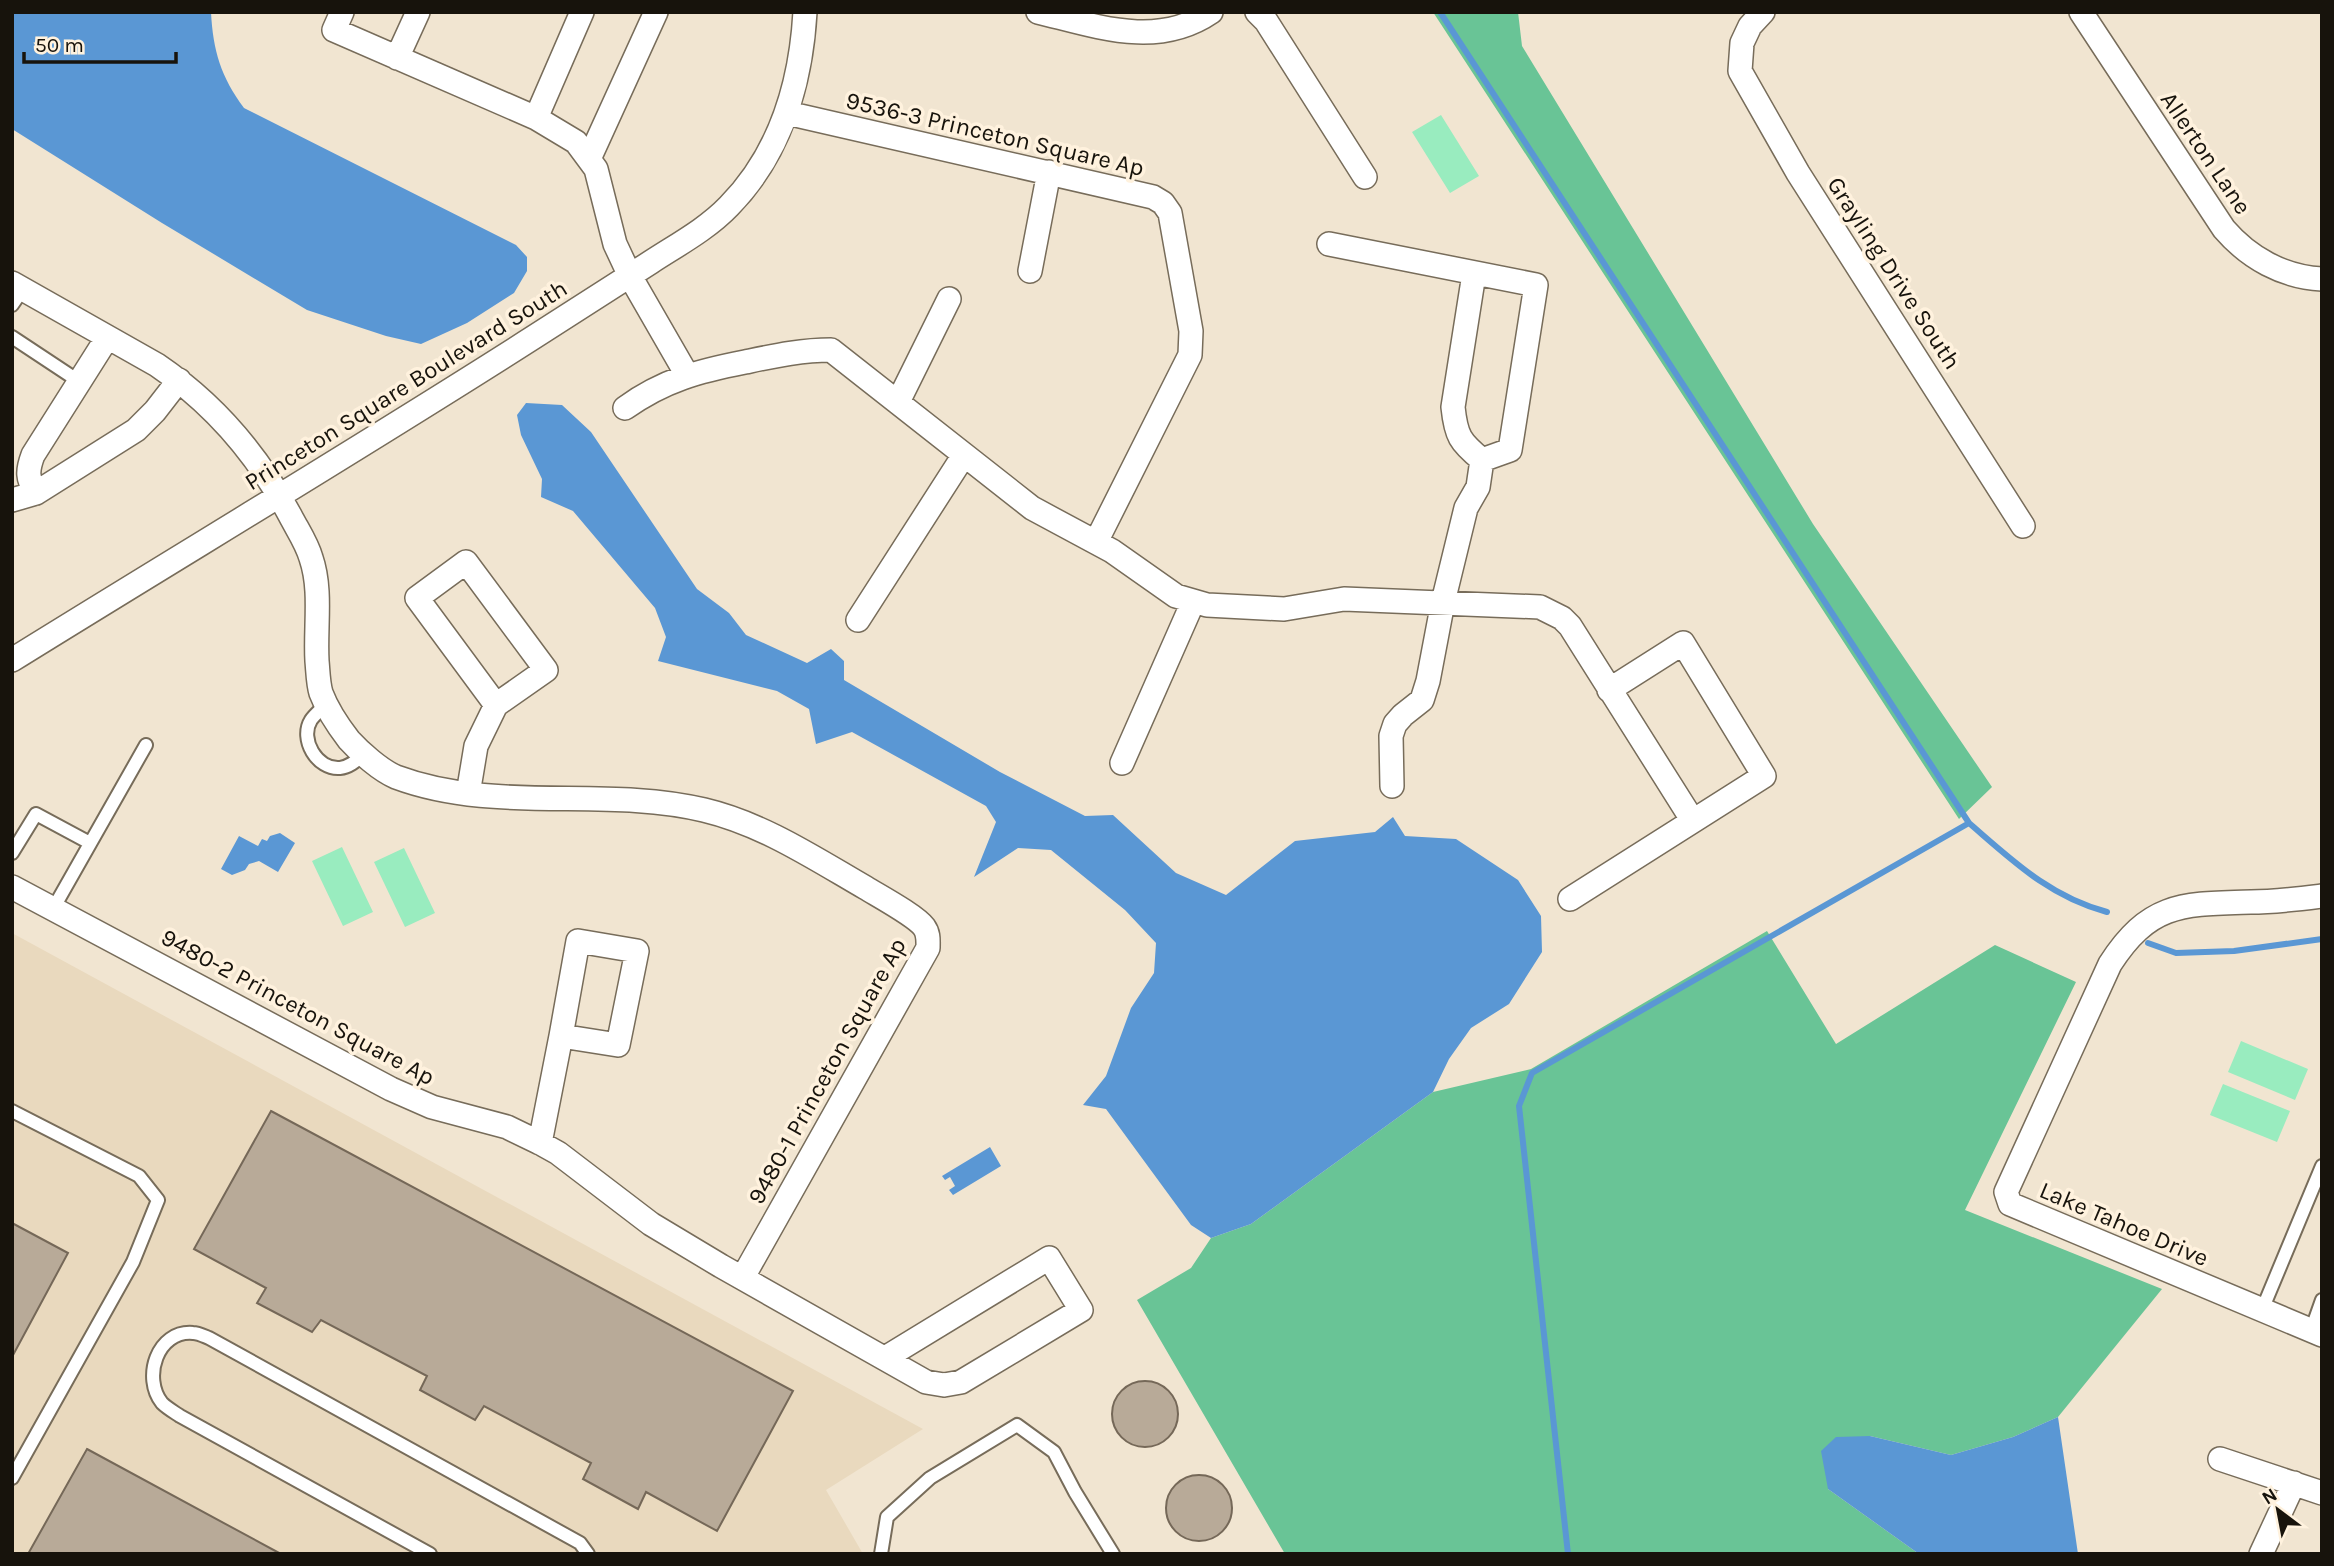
<svg xmlns="http://www.w3.org/2000/svg" width="2334" height="1566" font-family="Karla,sans-serif">
<style>
.built{fill:#e9d9be}
.green{fill:#99ecbf}
.forest{fill:#69c496}
.water{fill:#5a97d4}
.lines{fill:none;stroke-linecap:round;stroke-linejoin:round}
.stream{stroke:#5a97d4;stroke-width:6}
.building{fill:#b8aa98;stroke:#756858;stroke-width:2}
.service-casing{stroke:#776c5a;stroke-width:16}
.minor-casing{stroke:#776c5a;stroke-width:26}
.service{stroke:#fff;stroke-width:12}
.minor{stroke:#fff;stroke-width:23}
.labels{text-anchor:middle;stroke-width:7;stroke-linejoin:round;paint-order:stroke}
.street-label{font-size:24px;fill:#17130c;stroke:#fff2de}
</style>
<rect width="100%" height="100%" fill="#f1e5d1"/>
<path class="built" d="M12 933 923 1429 826 1490 863 1554H12Z"/>
<path class="green" d="M1441 115 1479 176 1450 193 1412 132Z
M342 847 373 912 343 926 312 861Z
M404 848 435 913 405 927 374 862Z
M2241 1041 2308 1069 2295 1100 2228 1072Z
M2223 1084 2290 1111 2277 1142 2210 1115Z"/>
<path class="forest" d="M1433 12H1518L1522 46 1813 524 1992 787 1959 819Z
M1767 931 1836 1044 1995 945 2076 982 1965 1210 2162 1289 2058 1417 2013 1437 1951 1455 1870 1436 1828 1489 1919 1554H1285L1137 1300 1191 1268 1211 1238 1251 1224 1433 1092 1531 1069Z"/>
<path class="water" d="M12 12H211C213 51 221 77 244 108L516 245 527 257V271L514 293 467 323 421 344 386 336 307 310 162 223 12 129Z
M526 403 562 405 591 432 697 589 729 613 746 635 807 663 831 649 844 661V680L1000 772 1085 816 1113 815 1176 873 1226 895 1295 841 1375 832 1393 817 1405 836 1456 839 1518 880 1541 916 1542 952 1509 1004 1471 1028 1449 1059 1433 1092 1251 1224 1211 1238 1191 1225 1106 1109 1083 1105 1106 1076 1131 1008 1154 973 1156 943 1125 910 1051 850 1018 848 974 877 996 822 986 806 852 732 816 744 809 709 777 691 658 661 666 637 655 608 573 511 541 497 542 479 521 435 517 415Z
M280 833 295 843 278 872 259 861 249 864 245 870 232 875 221 869 239 836 258 846 262 839 267 841 270 836Z
M990 1147 1001 1166 953 1195 949 1190 955 1186 950 1177 945 1180 942 1176Z
M2058 1417 2078 1554H1919L1828 1489 1821 1451 1836 1437 1870 1436 1951 1455 2013 1437Z"/>
<g class="lines">
<path class="stream" d="M1440 12 1969 823C2013 861 2050 897 2107 912
M2148 943 2176 953 2234 951 2322 939
M1568 1554 1519 1106 1532 1073 1969 823"/>
</g>
<path class="building" d="M271 1111 793 1391 717 1531 646 1492 638 1509 583 1479 591 1463 484 1406 475 1420 420 1390 427 1376 321 1320 312 1332 257 1303 266 1288 194 1249Z
M12 1223 68 1253 12 1357Z
M1112 1414a33 33 0 1 1 66 0a33 33 0 1 1-66 0Z
M87 1449 281 1554H28Z
M1166 1508a33 33 0 1 1 66 0a33 33 0 1 1-66 0Z"/>
<g class="lines">
<defs>
<path id="service" d="M12 305 23 289
M12 337 80 382
M327 703C322 709 315 714 311 720 299 739 317 770 340 768 350 767 357 760 364 754
M12 853 36 814 90 843
M53 909 146 745
M12 1111 139 1176 158 1200 133 1262 12 1478
M2262 1310 2322 1166
M2311 1331 2322 1300
M430 1554 180 1416C174 1412 167 1408 162 1403 142 1378 157 1330 193 1333 198 1333 204 1336 209 1338L580 1543 588 1554
M881 1554 887 1517 930 1478 1017 1425 1054 1452 1075 1492 1113 1554"/>
<path id="minor" d="M342 12 334 30 536 118 576 142 596 169 615 244 630 276 687 375
M1038 12C1096 26 1157 49 1211 12
M1257 12 1266 21 1365 177
M1763 12 1750 26 1742 43 1740 71 1798 173 2023 526
M2081 12 2224 229C2249 258 2283 277 2322 279
M397 58 418 12
M787 113 1153 197 1163 203 1170 213 1191 331 1190 355 1096 542
M536 118 582 12
M589 159 656 12
M1329 244 1536 285 1510 450 1482 460
M1030 271 1049 172
M1474 274 1453 407C1456 436 1460 442 1482 460
M12 283 157 365C216 405 259 456 292 519 299 532 307 544 311 558 322 590 315 627 317 661 318 671 318 683 321 693 327 709 339 727 349 740 361 753 380 770 396 777 495 814 604 786 704 810 763 824 814 858 866 888 879 896 916 916 924 927 929 934 928 940 928 948L743 1277
M898 402 949 299
M625 408C664 380 699 371 745 362 774 356 801 350 831 350L1032 508 1112 551 1176 596 1207 605 1284 609 1344 599 1540 607 1562 618 1570 626 1693 821
M36 493C27 478 27 471 33 455L107 338
M12 500 36 493 136 430 155 411 179 380
M466 562 546 670 496 705 417 598Z
M858 620 964 455
M12 660C186 552 362 447 534 337 573 312 612 287 651 262 677 245 707 229 729 206 780 154 801 83 805 12
M1122 763 1193 602
M1392 786 1391 736 1395 724 1403 715 1422 700 1428 681 1443 602 1466 508 1478 487 1482 460
M468 794 476 746 496 705
M12 887 391 1089 432 1107 507 1127 540 1143 558 1153 651 1224 721 1266 926 1382 944 1385 961 1382 1081 1310 1049 1258 885 1358
M2322 896C2298 899 2275 902 2251 902 2183 904 2150 902 2110 964L2006 1192 2010 1204 2322 1335
M1570 899 1764 776 1683 643 1609 690
M578 941 637 951 618 1045 561 1036Z
M540 1143 561 1036
M2220 1459 2322 1493
M2261 1554 2294 1483"/>
</defs>
<use href="#service" class="service-casing"/>
<use href="#minor" class="minor-casing"/>
<use href="#service" class="service"/>
<use href="#minor" class="minor"/>
</g>
<g class="labels">
<g class="street-label">
<text transform="translate(995 134) rotate(13)" y="8">9536-3 Princeton Square Ap</text>
<text transform="translate(2206 153) rotate(56)" y="8">Allerton Lane</text>
<text transform="translate(1894 273) rotate(57)" y="8">Grayling Drive South</text>
<text transform="translate(406 385) rotate(-32)" y="8">Princeton Square Boulevard South</text>
<text transform="translate(298 1007) rotate(28)" y="8">9480-2 Princeton Square Ap</text>
<text transform="translate(827 1071) rotate(-61)" y="8">9480-1 Princeton Square Ap</text>
<text transform="translate(2124 1224) rotate(23)" y="8">Lake Tahoe Drive</text>
</g>
</g>
<rect width="2334" height="1566" fill="none" stroke="#17130c" stroke-width="28"/>
<g transform="translate(2278 1510) rotate(328)" stroke="#fff2de" stroke-width="5" paint-order="stroke">
<path d="M0-5L12 26L0 18L-12 26Z" fill="#17130c"/>
<text y="-10" font-size="19" font-weight="bold" text-anchor="middle" fill="#17130c">N</text>
</g>
<path d="M24 52v10h152v-10" fill="none" stroke="#17130c" stroke-width="3.5"/>
<text x="35" y="52" font-size="21" fill="#17130c" stroke="#fff2de" stroke-width="5" paint-order="stroke">50 m</text>
</svg>
